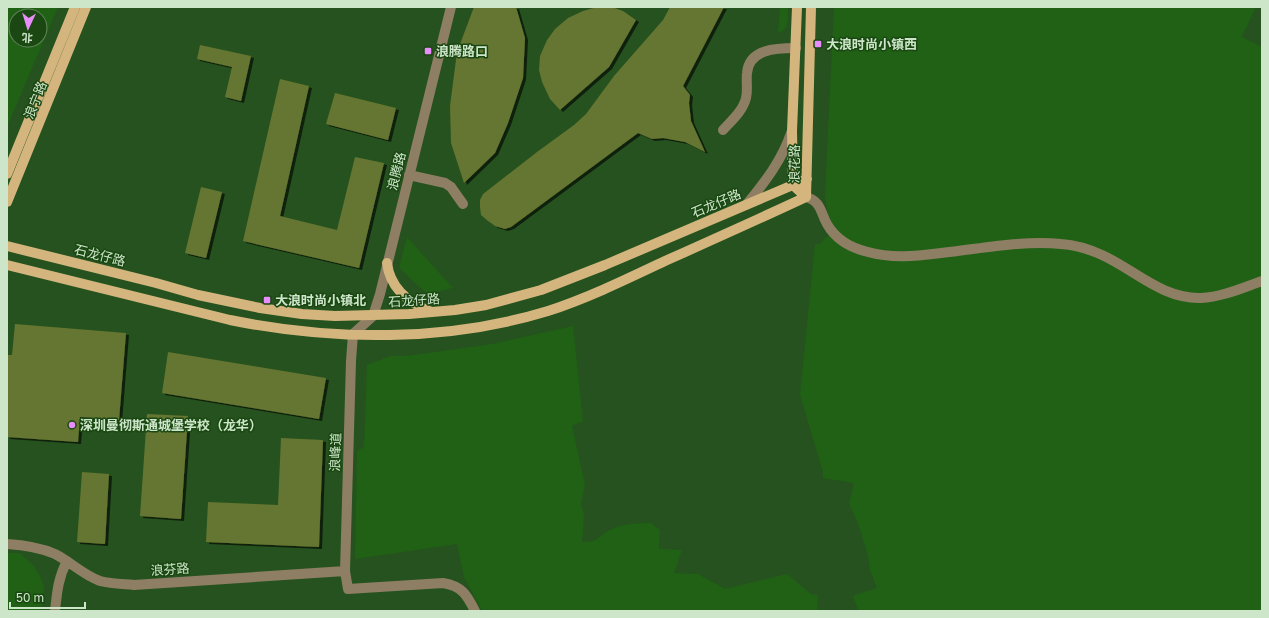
<svg xmlns="http://www.w3.org/2000/svg" width="1269" height="618" font-family="'Golos Text','Noto Sans SC',sans-serif">
<style>
.green{fill:#206115;fill-rule:evenodd}
.building{fill:#657531;filter:url(#shadow)}
.lines{fill:none;stroke-linecap:round;stroke-linejoin:round}
.minor{stroke:#8e7e64;stroke-width:10}
.major{stroke:#d4b57d;stroke-width:10}
.poi-dot{fill:#ea8dfc;stroke:#1a4712;stroke-width:1.5}
.labels{text-anchor:middle;stroke-width:3;stroke-linejoin:round;paint-order:stroke}
.poi-label{font-size:13px;font-weight:bold;fill:#cde6c9;stroke:#1a4712;text-anchor:start}
.street-label{font-size:13px;fill:#cde6c9;stroke:#1a4712}
</style>
<defs>
<filter id="shadow"><feDropShadow dx="3" dy="2" stdDeviation="0" flood-color="#0009"/></filter>
</defs>
<rect width="100%" height="100%" fill="#25521e"/>
<path class="green" d="M7 7H58L7 127ZM16 16H40V40H16Z
M780 7H788C788 18 790 29 778 33Z
M834 7H1256L1242 37 1262 47V611H859L853 597 855 595 877 588 870 570 868 556 859 526 849 503 854 483 823 478V472L800 395 815 244H820L824 239 836 230 828 215 825 195Z
M407 237 453 288 427 294 399 268Z
M573 326 583 421 572 426 585 485 581 504 584 515 582 542C598 543 598 536 610 530 623 523 637 524 651 523L660 530 659 549 682 550 674 573 698 574 725 589 787 574 811 594 818 595 817 611H482L464 577 457 544 355 559 357 451 364 447 367 365 390 356H407L492 344Z
M7 553H20L33 565 40 576 44 586 41 611H7Z"/>
<path class="building" d="M474 7H516L525 38 523 78 508 123 495 153 464 183 451 143 450 106 457 52Z
M597 7H612L623 11 636 20 609 67 560 110 550 99 542 82 539 70 540 56 547 40 555 29 568 18 583 11Z
M670 7H724L683 86 690 95 689 103 691 121 705 152 685 142 663 138 652 139 638 133 511 227 505 229 495 226 488 221 481 215 480 207V200L483 194 537 152 574 125 586 114 614 76 663 20Z
M200 45 251 56 241 101 225 97 232 67 197 59Z
M280 79 309 86 280 216 337 230 355 157 384 163 359 268 243 241Z
M335 93 396 108 388 140 326 124Z
M201 187 222 192 206 258 185 253Z
M15 324 126 333 119 420 80 417 78 442 7 437V355H12Z
M168 352 326 378 319 419 162 393Z
M147 414 188 416 181 519 140 516Z
M281 438 323 440 319 547 206 542 208 502 278 505Z
M82 472 109 474 105 544 77 542Z"/>
<g class="lines">
<path class="minor" d="M451 7 380 294 373 316 353 334 351 361 345 571 348 589 443 583C462 586 467 595 475 611
M723 130C731 121 743 111 746 98 748 90 746 82 747 73 749 49 776 48 796 48
M409 175 445 183 451 187 463 204
M806 197C822 202 820 212 827 224 836 240 851 248 868 252 893 259 916 256 941 253 980 249 1021 240 1061 244 1075 245 1089 249 1102 255 1135 270 1162 299 1201 298 1222 297 1242 288 1262 281
M747 204C765 182 782 160 791 133
M7 544C24 545 39 547 55 554 71 562 83 575 100 581 111 584 123 584 134 585L345 571
M55 611C57 593 58 578 67 561"/>
<path class="major" d="M797 7 792 131 793 185 806 197 811 7
M7 174 75 7
M7 202 86 7
M7 246 156 283 198 295 260 308 302 314 335 316 409 314 455 310 486 305 541 290 605 265 807 179
M387 263C390 288 409 303 431 312
M7 265 230 320C334 341 446 342 548 311 588 298 627 279 665 261 712 240 759 219 806 197"/>
</g>
<g class="poi-dot">
<rect x="814" y="40" width="8" height="8" rx="2"/>
<rect x="424" y="47" width="8" height="8" rx="2"/>
<rect x="263" y="296" width="8" height="8" rx="2"/>
<circle cx="72" cy="425" r="4"/>
</g>
<g class="labels">
<g class="poi-label">
<text x="826" y="49">大浪时尚小镇西</text>
<text x="436" y="56">浪腾路口</text>
<text x="275" y="305">大浪时尚小镇北</text>
<text x="80" y="430">深圳曼彻斯通城堡学校（龙华）</text>
</g>
<g class="street-label">
<text transform="translate(35 100) rotate(-68)" y="5">浪宁路</text>
<text transform="translate(794 164) rotate(-89)" y="5">浪花路</text>
<text transform="translate(396 171) rotate(-76)" y="5">浪腾路</text>
<text transform="translate(716 203) rotate(-23)" y="5">石龙仔路</text>
<text transform="translate(100 255) rotate(14)" y="5">石龙仔路</text>
<text transform="translate(414 300) rotate(-4)" y="5">石龙仔路</text>
<text transform="translate(335 452) rotate(-88)" y="5">浪峰道</text>
<text transform="translate(170 569) rotate(-4)" y="5">浪芬路</text>
</g>
</g>
<rect width="1269" height="618" fill="none" stroke="#cde6c9" stroke-width="16"/>
<g transform="translate(28 28) rotate(184)"><circle r="19" fill="#1a4712" stroke="#62875b"/>
<path d="M0-3L7 15L0 10L-7 15Z" fill="#ea8dfc"/>
<text y="-6" font-size="11" font-weight="bold" text-anchor="middle" fill="#cde6c9">北</text>
</g>
<path d="M10 602v6h75v-6" fill="none" stroke="#cde6c9" stroke-width="2"/>
<text x="16" y="602" font-size="12" fill="#cde6c9" stroke="#1a4712" stroke-width="3" paint-order="stroke">50 m</text>
</svg>
